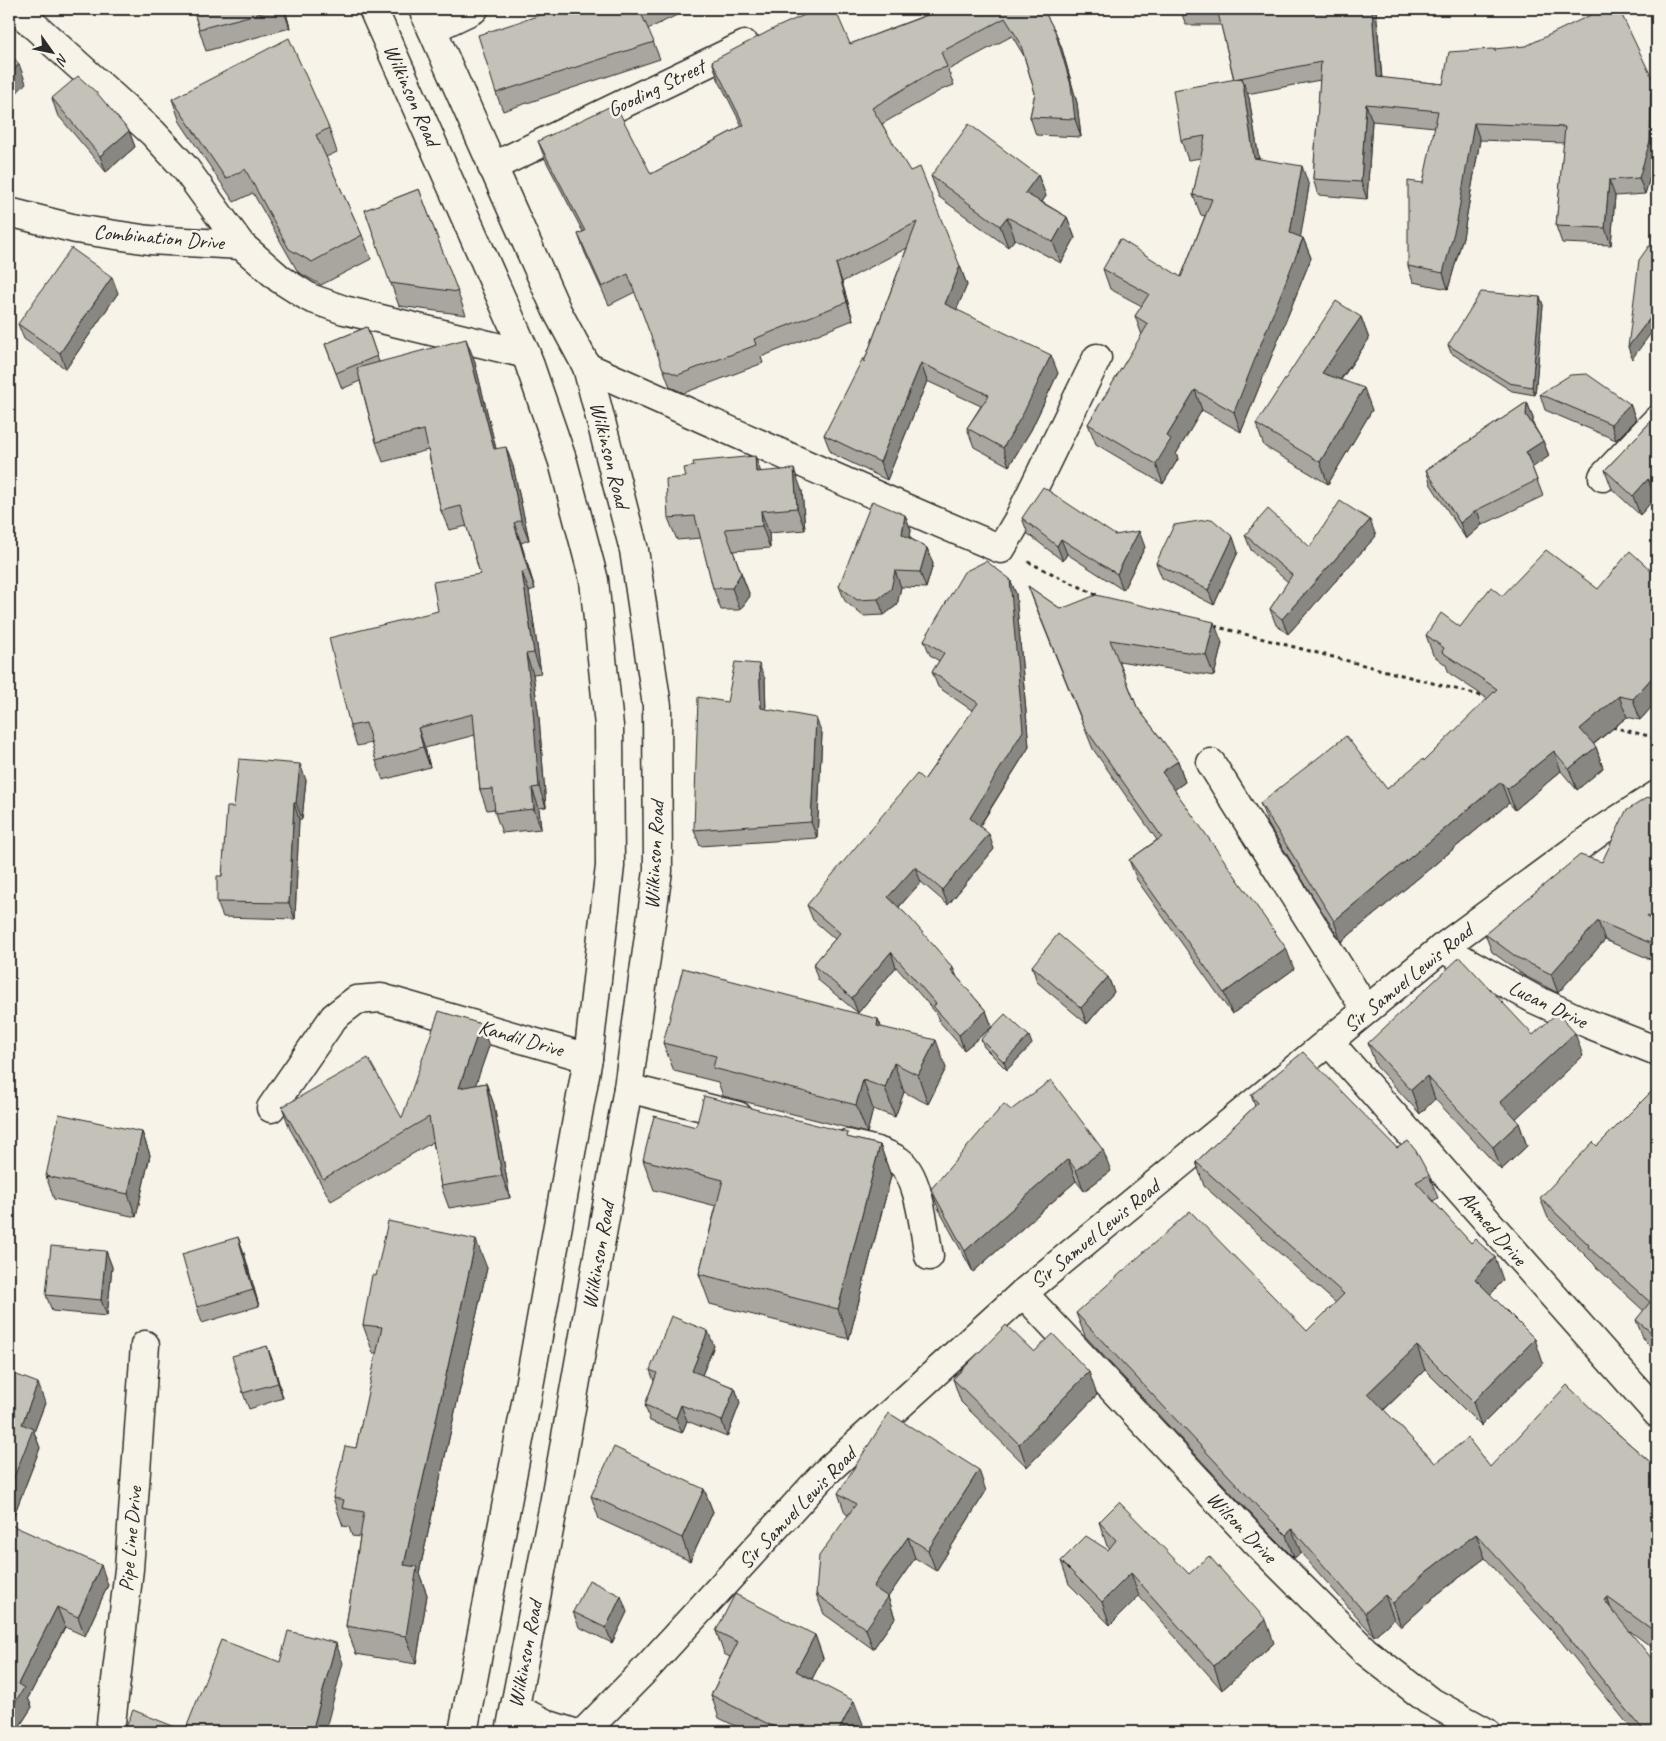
<svg xmlns="http://www.w3.org/2000/svg" width="1666" height="1741" font-family="Caveat,sans-serif">
<style>
.lines{fill:none;stroke-linecap:round;stroke-linejoin:round}
.minor-casing{stroke:#2b2b2b;stroke-width:31}
.major-casing{stroke:#2b2b2b;stroke-width:31}
.path{stroke:#2b2b2b;stroke-width:3;stroke-dasharray:4 4;stroke-linecap:butt}
.minor{stroke:#f7f3e8;stroke-width:28}
.major{stroke:#f7f3e8;stroke-width:28}
.wall{fill:#a9a69f;stroke:#2b2b2b}
.shaded-wall{fill:#898782;stroke:#2b2b2b}
.building{fill:#c4c1b9;stroke:#2b2b2b}
.labels{text-anchor:middle;stroke-width:5;stroke-linejoin:round;paint-order:stroke}
.street-label{font-size:21px;fill:#2b2b2b;stroke:#f7f3e8}
</style>
<rect width="100%" height="100%" fill="#f7f3e8"/>
<filter id="ink" filterUnits="userSpaceOnUse"><feTurbulence type="fractalNoise" baseFrequency=".02" numOctaves="2"/><feDisplacementMap in="SourceGraphic" scale="10" xChannelSelector="R" yChannelSelector="G"/><feConvolveMatrix kernelMatrix="1 2 1 2 8 2 1 2 1" color-interpolation-filters="sRGB"/></filter>
<g filter="url(#ink)">
<g class="lines">
<defs>
<path id="minor" d="M16 9 153 133 185 168 241 245 280 279 310 298 344 310 526 354
M432 29 474 9
M492 167 745 45
M9 212 76 229 149 240 241 245
M587 367C725 428 862 491 1001 549L1018 520 1097 358
M1603 477 1657 420
M1211 763 1366 1010
M1442 948 1534 999 1589 1024 1657 1051
M1329 1042 1657 1413
M628 1088 738 1116
M271 1108 334 1017 356 1000 381 998 588 1058
M847 1144C864 1148 884 1151 899 1161 920 1176 924 1232 929 1256
M1023 1293 1254 1540 1365 1651 1428 1700 1486 1732
M110 1732 129 1569 145 1345"/>
<path id="major" d="M373 9 526 354 563 462 594 580 609 726 610 866 588 1058 526 1403 463 1732
M423 9 557 311 587 367 634 550 657 706 658 871 628 1088 554 1504 510 1732
M515 1708 549 1725 571 1732
M584 1732 644 1671 826 1472 1023 1293 1442 948 1599 832 1657 795"/>
</defs>
<use href="#minor" class="minor-casing"/>
<use href="#major" class="major-casing"/>
<path class="path" d="M1028 562 1099 596
M1214 626 1486 697
M1612 727 1657 738"/>
<use href="#minor" class="minor"/>
<use href="#major" class="major"/>
</g>
<path class="wall" d="M193 9H285L290 28 206 51 199 29Z
M559 9H675L677 15 648 29 660 59 503 111 496 93Z
M935 9H1043L1055 31 1062 49 1077 103 1081 137 1036 135 1030 117 1035 93 1024 56 1012 36 948 70 954 85 941 90 882 124 960 266 967 285 956 310 1058 373 1031 430 1009 466 974 447 967 428 981 406 927 381 887 480 831 453 824 435 864 362 907 248 842 282 853 320 761 357 763 363 684 393 670 387 635 292 609 305 585 253 578 234 583 232 545 159 538 141 651 174 742 126 718 79 712 61 850 44 937 11Z
M1180 9H1376L1382 78 1443 84 1495 50 1652 78 1657 70 1656 157 1645 194 1615 196 1611 245 1562 243 1556 226 1564 143 1480 140 1463 237 1448 289 1413 282 1408 266 1435 127 1372 121 1367 199 1318 195 1313 179 1320 80 1247 94 1249 98 1259 159 1309 186 1300 237 1303 238 1311 258 1241 432 1202 410 1176 454 1178 459 1163 484 1096 444 1088 424 1142 335 1135 316 1142 306 1110 289 1103 269 1181 277 1205 216 1201 215 1193 195 1201 158 1188 160 1181 140 1234 80 1221 25H1186Z
M52 98 129 131 135 147 106 172 57 114Z
M172 99 329 128 337 152 326 157 362 235 371 259 321 285 298 272 253 193 234 202 180 122Z
M1038 175 1046 196 1042 202 1067 217 1075 238 1061 263 1015 239 1008 247 939 197 931 176Z
M419 189 466 315 399 306 365 210Z
M118 293 66 369 24 339 18 324Z
M1540 297 1543 305 1535 395 1512 391 1451 353 1448 345Z
M1361 317 1369 339 1341 380 1372 410 1328 484 1264 446 1256 424Z
M367 327 379 362 474 359 496 449 513 466 529 540 521 543 535 589 529 591 541 673 533 674 539 718 546 807 539 808 541 829 502 833 495 813V809L487 810 480 790 475 735 425 748 430 767 383 780 376 761 372 743 357 746 350 726 438 611 480 574 467 526 449 530 441 511 428 450 383 462 376 442 360 381 342 389 325 344Z
M1540 394 1630 404 1636 420 1616 440 1545 410Z
M1527 402 1533 418V424L1543 441 1549 456 1532 467 1543 496 1482 525 1466 539 1431 485 1426 470Z
M1657 415V500L1655 498 1640 515 1612 489 1605 470Z
M760 471 802 491 805 530 769 533 770 548 733 551 750 596 740 610H721L713 588 701 538 677 540 668 518Z
M905 515 911 530 910 538 927 548 933 564 926 588 901 587 897 605 884 615 863 616 845 601 839 586Z
M1022 518 1115 535 1145 547 1123 590 1067 554 1063 561 1028 534Z
M1245 535 1310 547 1376 536 1288 634 1276 625 1270 609 1288 582 1251 550Z
M1238 552 1214 605 1162 578 1156 563Z
M1657 576V701L1640 720 1627 717 1593 745 1596 747 1603 768 1577 790 1561 771 1515 810 1509 803 1341 942 1268 824 1260 803 1387 789 1424 761 1488 699 1449 673 1446 665 1433 655 1426 635 1460 627 1502 596 1598 589Z
M1010 579 1016 594 1029 747 980 826 994 849 948 905 921 882 899 907 953 968 957 977 986 1011 992 1027 964 1050 939 1021 936 1013 896 967 858 1013 818 980 813 965 835 939 813 920 807 905 924 780 973 711 938 687 932 672 939 661 930 655 924 640Z
M1028 586 1061 609 1222 643 1214 676 1119 661 1137 707 1178 761 1185 782 1174 790 1294 969 1232 1014 1137 880 1129 860 1157 840 1093 749 1036 607Z
M765 679 766 709 822 733 817 838 700 846 694 830 727 702Z
M306 780 302 819H299L295 919 223 917 217 902 234 807Z
M1657 801V962L1605 940 1558 993 1525 976 1492 952 1485 934 1602 862Z
M1032 966 1108 977 1114 992 1087 1024 1037 982Z
M878 1019 881 1027 946 1068 928 1104 904 1092 895 1117 873 1109 867 1133 723 1096 718 1082 674 1071 663 1043Z
M1533 1035 1583 1056 1515 1119 1519 1123 1527 1146 1501 1170 1435 1099 1420 1114 1376 1066 1368 1043Z
M981 1039 1032 1044 1007 1070 984 1047Z
M489 1046 475 1085 486 1083 494 1105 510 1198 449 1208 441 1186 433 1142 331 1201 290 1129 282 1107 402 1118Z
M1657 1086V1352L1644 1340 1636 1320 1644 1311 1596 1267 1594 1264 1548 1218 1540 1198 1597 1146Z
M1251 1095 1397 1148 1429 1175 1438 1198 1433 1201 1503 1280 1490 1295 1543 1363 1481 1426 1425 1370 1384 1410 1435 1463 1490 1467 1608 1425 1657 1468V1651L1630 1631 1657 1732H1634L1560 1640 1485 1558 1435 1596 1401 1627 1394 1619 1374 1636 1301 1553 1294 1558 1265 1529 1085 1336 1076 1313 1307 1331 1336 1303 1204 1186 1196 1162 1255 1106Z
M1011 1110 1111 1171 1084 1191 1076 1181 973 1272 939 1210 931 1189Z
M696 1127 850 1138 880 1145 891 1176 849 1339 710 1304 699 1274 716 1206 654 1190 643 1160Z
M142 1132 150 1155 136 1217 54 1199 46 1176Z
M238 1237 244 1253 259 1306 202 1323 197 1307Z
M106 1251 112 1267 107 1316 52 1311 46 1295Z
M487 1268 419 1573 427 1595 416 1664 356 1654 346 1626 360 1537 352 1536 349 1527 343 1526 333 1498 356 1448 377 1353H373L363 1325 376 1276Z
M267 1346 273 1362 283 1398 249 1409 243 1393Z
M714 1346 702 1375 735 1388 740 1403 727 1437 687 1421 682 1433 650 1421 645 1405 654 1381 650 1370Z
M1034 1352 1097 1395 1027 1467 961 1402 953 1379Z
M9 1372 45 1403 34 1432 40 1448 10 1525 108 1585 85 1636 65 1627 28 1698 32 1707 16 1732H9Z
M704 1489 713 1512 690 1561 599 1519 591 1496Z
M986 1491 936 1571 915 1558 888 1597 895 1618 873 1649 824 1614 816 1594 848 1515 845 1513 838 1493Z
M1099 1522 1189 1574 1274 1643 1222 1690 1139 1596 1110 1625 1069 1584 1061 1561 1108 1550 1110 1548 1107 1546Z
M573 1612H627L612 1643 579 1627Z
M716 1631 815 1635 823 1658 812 1679 863 1724 858 1732H748L719 1718 711 1695 730 1657 724 1654Z"/>
<path class="shaded-wall" d="M283 9H285L290 28Z
M1372 9H1376L1383 94 1377 77Z
M1055 31 1062 49 1077 103 1081 137 1075 119Z
M19 64 26 83 9 101V75Z
M1242 78 1249 98 1262 178 1254 158Z
M1651 92 1657 108 1656 157 1645 194 1639 178Z
M1366 104 1372 121 1367 199 1361 182Z
M1474 123 1480 140 1463 237 1448 289 1443 273Z
M129 131 135 147 106 172 100 156Z
M1302 166 1309 186 1298 252 1303 238 1311 258 1241 432 1234 412 1290 233Z
M1038 175 1046 196 1033 214 1025 193Z
M1609 180 1615 196 1611 245 1605 228Z
M1007 217 1015 239 1008 247 1000 226Z
M1067 217 1075 238 1061 263 1053 242Z
M836 264 842 282 853 320 847 302Z
M960 266 967 285 951 323 945 304Z
M112 277 118 293 66 369 60 353Z
M1540 297 1543 305 1535 395 1532 387Z
M1657 309V325L1632 359 1628 347Z
M1361 317 1369 339 1330 394 1322 373Z
M466 339 474 359 501 469 494 449Z
M1051 355 1058 373 1031 430 1009 466 1003 448Z
M921 363 927 381 887 480 880 462Z
M1364 388 1372 410 1328 484 1320 462Z
M1195 390 1202 410 1176 454 1178 459 1163 484 1156 464 1167 436Z
M1527 402 1533 418 1532 430 1526 415Z
M1630 404 1636 420 1616 440 1611 424Z
M1543 441 1549 456 1532 468 1526 452Z
M506 447 513 466 529 540 521 520Z
M755 456 763 478 756 472Z
M794 469 802 491 805 530 797 508Z
M1648 479 1655 498 1640 515 1633 496Z
M1477 510 1482 525 1466 539 1460 523Z
M761 511 769 533 770 548 762 526Z
M905 515 911 530 908 550 902 534Z
M1370 520 1376 536 1288 634 1282 619Z
M514 523 521 543 535 589 528 570Z
M1139 531 1145 547 1123 590 1117 574Z
M1233 537 1238 552 1214 605 1208 590Z
M1061 539 1067 554 1063 561 1057 546Z
M927 548 933 564 926 588 920 572Z
M895 571 901 587 897 605 884 615 878 599Z
M522 572 529 591 541 673 534 653Z
M741 573 750 596 740 610 732 588Z
M1010 579 1016 594 1029 747 975 833 970 818Z
M1214 622 1222 643 1214 676 1206 655Z
M526 654 533 674 539 718 546 807 539 787Z
M759 664 765 679 766 724 761 708Z
M1657 672V701L1640 720 1633 699Z
M1619 696 1627 717 1587 749 1580 729Z
M816 718 822 733 817 838 811 822Z
M418 728 425 748 430 767 423 747Z
M1596 747 1603 768 1577 790 1569 769Z
M1554 751 1561 771 1515 810 1507 789Z
M1178 761 1185 782 1170 793 1162 772Z
M300 764 306 780 302 819 296 803Z
M1501 782 1509 803 1341 942 1334 921Z
M532 788 539 808 541 829 534 809Z
M294 803 299 819 295 919 289 903Z
M989 834 994 849 948 905 942 890Z
M915 867 921 882 894 912 888 897Z
M1598 921 1605 940 1558 993 1551 974Z
M1286 948 1294 969 1232 1014 1224 993Z
M891 952 896 967 858 1013 852 998Z
M953 968 959 983 951 970Z
M1108 977 1114 992 1087 1024 1081 1008Z
M986 1011 992 1027 964 1050 959 1035Z
M878 1019 889 1047 877 1026Z
M481 1024 489 1046 467 1110 459 1088Z
M1575 1033 1583 1056 1508 1126 1500 1102Z
M1029 1036 1032 1044 1007 1070 1004 1062Z
M936 1040 946 1068 928 1104 918 1075Z
M894 1063 904 1092 895 1117 885 1088Z
M1427 1076 1435 1099 1420 1114 1411 1090Z
M863 1080 873 1109 867 1133 856 1105Z
M486 1083 494 1105 510 1198 502 1176Z
M1519 1123 1527 1146 1501 1170 1493 1147Z
M142 1132 150 1155 136 1217 128 1194Z
M880 1145 891 1176 849 1339 838 1309Z
M1103 1150 1111 1171 1084 1191 1076 1170Z
M1068 1159 1076 1181 973 1272 965 1251Z
M238 1237 244 1253 259 1306 253 1290Z
M476 1240 487 1268 419 1573 427 1595 416 1664 406 1636 404 1565Z
M106 1251 112 1267 107 1316 101 1300Z
M1495 1257 1503 1280 1483 1303 1475 1279Z
M708 1331 714 1346 697 1387 692 1371Z
M1535 1339 1543 1363 1481 1426 1473 1402Z
M267 1346 273 1362 283 1398 278 1383Z
M1417 1346 1425 1370 1376 1417 1368 1393Z
M1089 1372 1097 1395 1027 1467 1019 1444Z
M38 1383 45 1403 34 1432 40 1448 9 1528V1490L22 1424Z
M735 1388 740 1403 727 1437 722 1421Z
M681 1405 687 1421 682 1433 676 1418Z
M979 1470 986 1491 936 1571 928 1550Z
M704 1489 713 1512 690 1561 682 1538Z
M1292 1529 1301 1553 1294 1558 1286 1535Z
M1476 1534 1485 1558 1435 1596 1401 1627 1393 1603 1426 1572Z
M908 1537 915 1558 888 1597 895 1618 873 1649 866 1629 873 1587Z
M101 1565 108 1585 85 1636 78 1617Z
M1131 1573 1139 1596 1110 1625 1102 1602Z
M1385 1595 1394 1619 1374 1636 1365 1613Z
M621 1596 627 1612 612 1643 606 1628Z
M1607 1597 1615 1621 1604 1600Z
M57 1607 65 1627 28 1698 32 1707 16 1732H9V1712L18 1684Z
M1266 1620 1274 1643 1222 1690 1214 1666Z
M815 1635 823 1658 804 1694 796 1671Z
M336 1643 343 1663 325 1732H312Z
M854 1701 863 1724 858 1732H838Z"/>
<path class="building" d="M193 9H276L199 29Z
M559 9H646L640 11 654 42 496 93 478 35Z
M818 9H835L850 44 938 11 937 9H1043L1055 31 1071 85 1075 119 1030 117 1035 93 1020 42 1005 18 941 52 947 67 934 71 872 108 910 171 920 167 960 266 945 304 1051 355 1024 412 1003 448 967 428 989 395 921 363 880 462 824 435 863 358 864 362 917 222 836 264 847 302 754 339 756 345 678 375 663 369 628 274 602 287 578 234 585 231 538 141 615 104 651 174 744 125 712 61 775 28Z
M1217 9H1372L1377 77 1443 84 1449 52 1492 49 1496 51 1494 49 1526 46 1603 9H1619L1652 78 1657 70V92H1651L1650 141 1639 178 1609 180 1605 228 1556 226 1565 127 1474 123 1457 221 1443 273 1408 266V181L1423 183 1438 111 1366 104 1361 182 1313 179 1321 62 1234 79Z
M289 38 329 128 316 135 362 235 312 262 289 249 245 169 226 179 172 99Z
M9 52 19 64 9 75Z
M78 76 97 93 129 131 100 156 52 98Z
M1242 78 1254 158 1302 166 1290 233 1303 238 1234 412 1195 390 1167 436 1171 439 1156 464 1088 424 1148 324 1135 316 1149 294 1103 269 1120 239 1181 277 1212 199 1193 195 1205 136 1181 140 1173 90Z
M969 124 1038 175 1025 193 1067 217 1053 242 1007 217 1000 226 931 176Z
M419 189 458 292 390 283 365 210Z
M1649 246 1657 248V309L1628 347 1639 260Z
M71 248 112 277 60 353 18 324Z
M1481 292 1540 297 1532 387 1509 383 1448 345Z
M1336 301 1361 317 1322 373 1364 388 1320 462 1256 424Z
M367 327 377 356 336 373 325 344Z
M466 339 494 449 506 447 521 520 514 523 528 570 522 572 534 653 526 654 532 698 539 787 532 788 534 809 495 813 493 789 480 790 473 714 418 728 423 747 376 761 366 723 350 726 329 638 438 611 433 582 480 574 461 506 441 511 424 430 376 442 357 368Z
M1587 374 1630 404 1611 424 1540 394 1570 375Z
M1527 402 1526 415 1543 441 1526 452 1537 480 1477 510 1460 523 1426 470Z
M1657 415V487L1648 479 1633 496 1605 470Z
M755 456 756 472 794 469 797 508 761 511 762 526 725 529 741 573 732 588H713L695 516 668 518 666 479 686 477 684 468 694 466 693 462Z
M1043 487 1115 535 1139 531 1117 574 1061 539 1057 546 1022 518Z
M872 501 905 515 902 534 927 548 920 572 895 571 891 589 878 599 857 600 839 586Z
M1340 501 1370 520 1282 619 1270 609 1292 575 1245 535 1268 509 1310 547Z
M1212 519 1233 537 1208 590 1156 563 1174 525Z
M1546 550 1598 589 1630 551 1657 576V661L1656 662 1657 663V672L1633 699 1619 696 1580 729 1596 747 1569 769 1554 751 1507 789 1501 782 1334 921 1260 803 1346 736 1387 789 1423 759 1424 761 1497 689 1442 652 1444 648 1426 635 1441 613 1460 627 1491 587 1502 596Z
M986 561 1010 579 1023 731 970 818 989 834 942 890 915 867 888 897 910 918 953 968 951 970 986 1011 959 1035 933 1006 936 1004 891 952 852 998 813 965 840 933 807 905 917 774 924 780 978 703 932 672 944 653 924 640 964 572Z
M1028 586 1061 609 1096 595 1214 622 1206 655 1110 640 1137 707 1178 761 1162 772 1286 948 1224 993 1129 860 1162 837 1085 728Z
M735 662 759 664 761 708 816 718 811 822 694 830 698 697 727 702Z
M239 759 300 764 296 803H294L289 903 217 902V876H222L227 807H234Z
M1648 797 1657 801V920L1647 916 1657 928V946L1598 921 1551 974 1518 958 1485 934 1580 855 1602 862 1626 811Z
M1058 934 1108 977 1081 1008 1032 966Z
M1460 957 1533 1035 1557 1013 1575 1033 1500 1102 1519 1123 1493 1147 1427 1076 1411 1090 1368 1043Z
M683 968 878 1019 877 1026 936 1040 918 1075 894 1063 885 1088 863 1080 856 1105 713 1068 716 1056 663 1043Z
M439 1011 481 1024 459 1088 486 1083 502 1176 441 1186 429 1117 323 1179 282 1107 368 1058 402 1118Z
M1005 1014 1029 1036 1004 1062 981 1039Z
M1303 1052 1397 1148 1408 1141 1416 1151 1429 1175 1416 1182 1471 1243 1475 1239 1495 1257 1475 1279 1535 1339 1473 1402 1417 1346 1368 1393 1435 1463 1468 1438 1490 1467 1567 1385 1608 1425 1657 1468V1633L1607 1597 1604 1600 1657 1665V1732H1645L1551 1617 1476 1534 1426 1572 1393 1603 1385 1595 1365 1613 1292 1529 1286 1535 1257 1506 1076 1313 1190 1211 1307 1331 1344 1294 1196 1162 1258 1103 1251 1095Z
M1051 1080 1103 1150 1076 1170 1068 1159 965 1251 931 1189 1004 1104 1011 1110Z
M1657 1086V1337L1636 1320 1650 1302 1588 1247 1589 1245 1540 1198 1593 1142 1597 1146Z
M704 1096 848 1133 847 1137 880 1145 838 1309 699 1274 723 1180 643 1160 654 1116 696 1127Z
M59 1114 142 1132 128 1194 46 1176Z
M388 1221 476 1240 404 1565 417 1567 406 1636 346 1626 364 1512 342 1508 344 1500 333 1498 345 1446 356 1448 382 1327 363 1325 372 1275 376 1276Z
M238 1237 253 1290 197 1307 182 1254Z
M51 1246 106 1251 101 1300 46 1295Z
M671 1316 708 1331 692 1371 735 1388 722 1421 681 1405 676 1418 645 1405 657 1373 650 1370Z
M1006 1325 1034 1352 1053 1334 1089 1372 1019 1444 953 1379Z
M267 1346 278 1383 243 1393 232 1356Z
M9 1372 38 1383 22 1424 33 1429 9 1490Z
M889 1413 979 1470 928 1550 908 1537 873 1587 888 1597 866 1629 816 1594 819 1556 856 1504 838 1493Z
M614 1447 704 1489 682 1538 591 1496Z
M1119 1502 1189 1574 1209 1556 1266 1620 1214 1666 1131 1573 1102 1602 1061 1561 1086 1536 1108 1550 1116 1540 1099 1522Z
M9 1524 101 1565 78 1617 57 1607 18 1684 24 1688 9 1712Z
M589 1580 621 1596 606 1628 573 1612Z
M735 1594 815 1635 796 1671 854 1701 838 1732H784L711 1695 738 1642 716 1631Z
M288 1631 336 1643 312 1732H124L133 1710 185 1731 221 1640 280 1662Z"/>
</g>
<g class="labels">
<g class="street-label">
<text transform="translate(656 88) rotate(-26)" y="7">Gooding Street</text>
<text transform="translate(412 95) rotate(66)" y="7">Wilkinson Road</text>
<text transform="translate(159 237) rotate(5)" y="7">Combination Drive</text>
<text transform="translate(610 455) rotate(76)" y="7">Wilkinson Road</text>
<text transform="translate(654 855) rotate(-87)" y="7">Wilkinson Road</text>
<text transform="translate(1408 978) rotate(-39)" y="7">Sir Samuel Lewis Road</text>
<text transform="translate(1548 1004) rotate(26)" y="7">Lucan Drive</text>
<text transform="translate(521 1038) rotate(16)" y="7">Kandil Drive</text>
<text transform="translate(1493 1228) rotate(49)" y="7">Ahmed Drive</text>
<text transform="translate(1095 1234) rotate(-39)" y="7">Sir Samuel Lewis Road</text>
<text transform="translate(598 1255) rotate(-80)" y="7">Wilkinson Road</text>
<text transform="translate(797 1508) rotate(-46)" y="7">Sir Samuel Lewis Road</text>
<text transform="translate(1242 1527) rotate(46)" y="7">Wilson Drive</text>
<text transform="translate(130 1539) rotate(-85)" y="7">Pipe Line Drive</text>
<text transform="translate(525 1654) rotate(-79)" y="7">Wilkinson Road</text>
</g>
</g>
<rect width="1666" height="1741" fill="none" stroke="#f7f3e8" stroke-width="30"/>
<rect x="15" y="15" width="1636" height="1711" fill="none" stroke="#2b2b2b" stroke-width="2" filter="url(#ink)"/>
<g transform="translate(52 52) rotate(123)" stroke="#f7f3e8" stroke-width="4" paint-order="stroke">
<path d="M0-4L9 19L0 12L-9 19Z" fill="#2b2b2b"/>
<text y="-8" font-size="14" font-weight="bold" text-anchor="middle" fill="#2b2b2b">N</text>
</g>
</svg>
